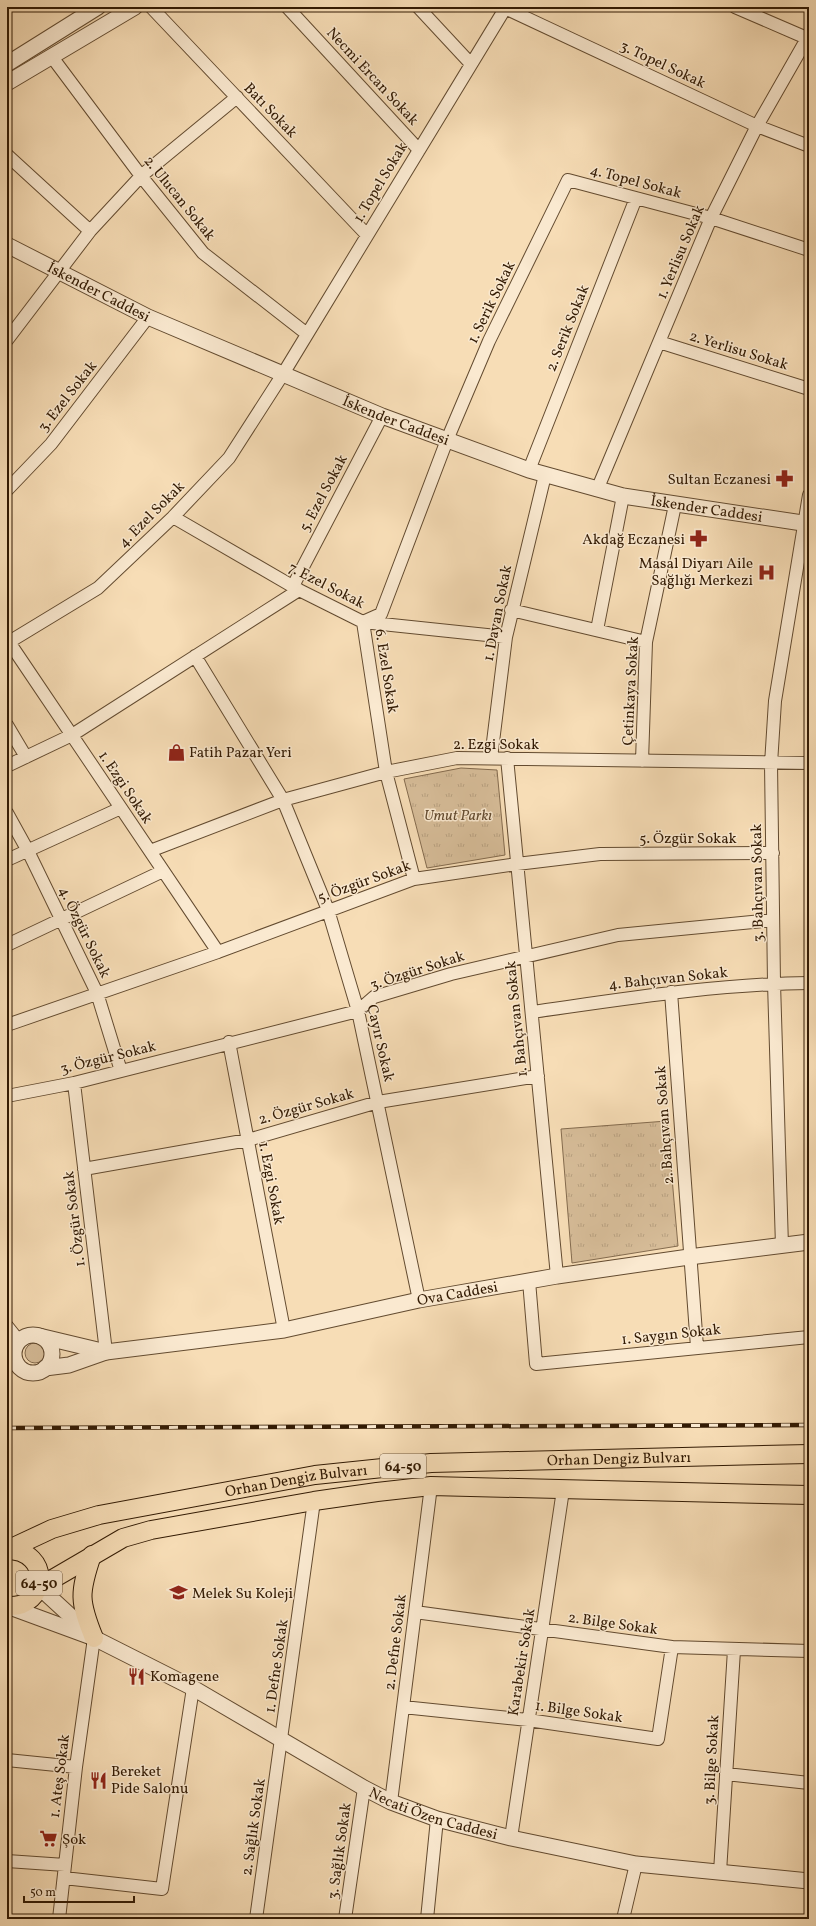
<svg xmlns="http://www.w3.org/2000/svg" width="816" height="1926" font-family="Vollkorn,serif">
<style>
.grass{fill:#d6bc98;stroke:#846b4e}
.park{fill:url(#park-tufts);stroke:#846b4e}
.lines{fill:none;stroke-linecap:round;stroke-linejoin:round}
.minor-casing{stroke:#634b30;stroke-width:14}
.tertiary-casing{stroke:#634b30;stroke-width:17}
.primary-casing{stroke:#321a03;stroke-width:20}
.minor{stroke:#fae9d0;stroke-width:12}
.tertiary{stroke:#fae9d0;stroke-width:15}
.primary{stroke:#f7ddb6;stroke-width:18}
.rail-casing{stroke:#321a03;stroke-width:4.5}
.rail{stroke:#fae9d0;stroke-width:3;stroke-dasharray:9;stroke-linecap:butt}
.labels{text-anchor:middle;stroke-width:3;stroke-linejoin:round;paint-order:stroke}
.shield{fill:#fae9d0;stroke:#6e5840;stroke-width:1}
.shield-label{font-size:14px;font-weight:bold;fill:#321a03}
.street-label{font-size:15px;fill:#321a03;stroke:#fae9d0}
.poi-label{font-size:15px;fill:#321a03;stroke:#fae9d0;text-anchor:start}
.park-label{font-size:15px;font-style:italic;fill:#634b30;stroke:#fae9d0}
</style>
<defs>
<pattern id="park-tufts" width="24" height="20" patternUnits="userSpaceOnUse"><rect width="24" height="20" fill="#d6bc98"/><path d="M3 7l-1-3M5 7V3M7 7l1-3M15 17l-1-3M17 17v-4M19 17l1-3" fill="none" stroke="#b8a181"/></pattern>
</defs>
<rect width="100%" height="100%" fill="#f7ddb6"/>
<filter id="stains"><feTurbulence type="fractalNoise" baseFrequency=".005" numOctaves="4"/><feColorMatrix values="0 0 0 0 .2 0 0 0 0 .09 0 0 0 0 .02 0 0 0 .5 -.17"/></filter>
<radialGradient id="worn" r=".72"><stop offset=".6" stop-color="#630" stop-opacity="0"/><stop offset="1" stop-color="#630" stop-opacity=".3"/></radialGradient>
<path class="grass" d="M25 1353a10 10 0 1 1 20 0a10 10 0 1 1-20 0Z"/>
<path class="park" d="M461 768 497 770 505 855 427 868 404 779Z
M667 1121 678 1246 572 1263 561 1129Z"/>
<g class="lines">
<defs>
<path id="minor" d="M151 7 367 235
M287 7 419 150
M418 7 471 64
M735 7 809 39
M505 8 757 126 809 146
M52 57 141 176 203 253 307 334
M7 155 90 231
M7 340 90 231 141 176 237 97
M659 342 809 389
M529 470 636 198
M7 490 51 444 148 317
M597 490 711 218 757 126 809 35
M173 517 299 590 363 622 506 637
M293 586 382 416
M511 610 646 642
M597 630 623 496
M7 639 218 952
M9 642 98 588 173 517 229 458 283 374 506 7
M195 656 283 800 328 910 358 1011 419 1300
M7 725 26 757
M491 758 506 637 545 475
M507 758 557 1276
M642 761 646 642 675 505
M7 766 72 735 299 590
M7 813 28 851 97 993 121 1071
M150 851 283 800 386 772 457 758 809 763
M7 860 121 808
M414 879 386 772 363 622 381 614 447 440 489 341 568 180 711 218 809 250
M7 945 163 871
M671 992 697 1347
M532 1012C624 999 716 984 809 983
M7 1025 218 952 414 879 517 864 600 854 773 853
M229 1042 284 1330
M74 1083 106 1352
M7 1096 74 1083 358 1011 374 997 451 974 618 935 773 920
M84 1169 248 1140 378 1102 538 1076
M782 1246 774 983 771 764 775 701 809 495
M529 1281 536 1364 809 1337
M7 1326 19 1341
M7 1361 19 1366
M415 1612 672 1647 809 1651
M403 1707 528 1720 658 1739 672 1647
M7 1760 76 1767
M726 1774 809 1783
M391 1802 431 1486
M511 1838 563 1490
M7 1861 65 1865
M720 1872 734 1650
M64 1878 162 1889 193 1688
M59 1919 76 1767 94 1638
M256 1919 314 1501
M345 1919 364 1788
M427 1919 437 1819
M623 1919 636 1864"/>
<g id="tertiary">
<path d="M7 64 98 7"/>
<path d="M7 83 135 7"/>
<path id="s1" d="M7 245 148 317 382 416 529 470 623 496 809 524"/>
<circle cx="33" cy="1354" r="19"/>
<path d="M39 1336 106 1352"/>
<path id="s2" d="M45 1368 69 1365 106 1352 284 1330 419 1300 557 1276 689 1257 809 1242"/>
<path d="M39 1587 89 1633"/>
<path id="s3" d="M7 1606 94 1638 193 1688 364 1788 391 1802 437 1819 511 1838 636 1864 809 1881"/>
</g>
<g id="primary">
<path id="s4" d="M7 1550 52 1529 99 1515 315 1475 431 1463 809 1454"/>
<path d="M7 1550C52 1550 49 1609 7 1606"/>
<path d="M92 1555C79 1593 79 1601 94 1638"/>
<path d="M39 1587 123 1538 151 1530 314 1501 377 1492 431 1486 809 1495"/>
</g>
</defs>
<use href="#minor" class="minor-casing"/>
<use href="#tertiary" class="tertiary-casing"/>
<use href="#primary" class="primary-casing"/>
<use href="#minor" class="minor"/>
<use href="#tertiary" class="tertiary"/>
<use href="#primary" class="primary"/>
<defs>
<path id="rail" d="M7 1428 809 1425"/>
</defs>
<use href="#rail" class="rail-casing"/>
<use href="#rail" class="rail"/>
</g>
<defs>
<symbol id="pharmacy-bare" viewBox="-9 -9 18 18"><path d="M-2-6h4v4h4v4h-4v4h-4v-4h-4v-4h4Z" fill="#8f2418" stroke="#fae9d0" stroke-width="2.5" paint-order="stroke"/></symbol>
<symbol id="hospital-bare" viewBox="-9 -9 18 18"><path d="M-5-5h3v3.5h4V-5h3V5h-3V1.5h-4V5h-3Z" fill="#8f2418" stroke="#fae9d0" stroke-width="2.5" paint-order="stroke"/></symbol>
<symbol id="shop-bare" viewBox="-9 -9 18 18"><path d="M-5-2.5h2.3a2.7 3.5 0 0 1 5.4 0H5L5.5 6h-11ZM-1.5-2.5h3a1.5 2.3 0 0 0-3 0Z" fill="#8f2418" stroke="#fae9d0" stroke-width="2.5" paint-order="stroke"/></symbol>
<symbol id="school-bare" viewBox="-9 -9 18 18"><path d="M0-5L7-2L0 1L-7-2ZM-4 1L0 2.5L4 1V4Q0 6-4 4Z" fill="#8f2418" stroke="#fae9d0" stroke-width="2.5" paint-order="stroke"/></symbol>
<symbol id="restaurant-bare" viewBox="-9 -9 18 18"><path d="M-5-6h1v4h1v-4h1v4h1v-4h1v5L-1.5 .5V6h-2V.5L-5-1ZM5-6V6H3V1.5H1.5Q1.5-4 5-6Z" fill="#8f2418" stroke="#fae9d0" stroke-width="2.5" paint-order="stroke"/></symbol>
<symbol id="supermarket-bare" viewBox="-9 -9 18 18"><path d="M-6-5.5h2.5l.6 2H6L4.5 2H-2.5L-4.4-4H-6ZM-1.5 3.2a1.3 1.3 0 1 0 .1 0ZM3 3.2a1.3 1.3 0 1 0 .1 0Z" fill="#8f2418" stroke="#fae9d0" stroke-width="2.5" paint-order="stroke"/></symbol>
</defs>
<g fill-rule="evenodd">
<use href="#pharmacy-bare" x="772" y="466" width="25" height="25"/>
<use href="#pharmacy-bare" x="686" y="526" width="25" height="25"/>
<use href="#hospital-bare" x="754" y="560" width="25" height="25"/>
<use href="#shop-bare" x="164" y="740" width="25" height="25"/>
<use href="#school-bare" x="166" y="1580" width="25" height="25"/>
<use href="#restaurant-bare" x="124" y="1664" width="25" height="25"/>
<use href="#restaurant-bare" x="86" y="1768" width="25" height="25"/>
<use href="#supermarket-bare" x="36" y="1826" width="25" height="25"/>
</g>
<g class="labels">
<g class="shield">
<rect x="380" y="1454" width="46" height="24" rx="3"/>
<rect x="16" y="1571" width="46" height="24" rx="3"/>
</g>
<g class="shield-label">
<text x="403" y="1471">64-50</text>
<text x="39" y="1588">64-50</text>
</g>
<g class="street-label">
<text transform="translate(663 64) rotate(25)" y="5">3. Topel Sokak</text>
<text transform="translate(373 76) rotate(47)" y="5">Necmi Ercan Sokak</text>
<text transform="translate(271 110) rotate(46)" y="5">Batı Sokak</text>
<text transform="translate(636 181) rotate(15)" y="5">4. Topel Sokak</text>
<text transform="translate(380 182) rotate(-59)" y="5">1. Topel Sokak</text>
<text transform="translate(180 198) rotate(51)" y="5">2. Ulucan Sokak</text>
<text transform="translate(680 252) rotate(-67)" y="5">1. Yerlisu Sokak</text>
<text dy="5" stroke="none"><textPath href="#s1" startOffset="103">İskender Caddesi</textPath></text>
<text transform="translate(491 302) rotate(-64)" y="5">1. Serik Sokak</text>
<text transform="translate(567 328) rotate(-68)" y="5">2. Serik Sokak</text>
<text transform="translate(739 350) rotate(17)" y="5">2. Yerlisu Sokak</text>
<text transform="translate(67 396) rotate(-52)" y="5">3. Ezel Sokak</text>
<text dy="5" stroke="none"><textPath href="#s1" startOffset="427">İskender Caddesi</textPath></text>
<text transform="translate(323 493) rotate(-62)" y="5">5. Ezel Sokak</text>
<text dy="5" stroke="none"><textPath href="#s1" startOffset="751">İskender Caddesi</textPath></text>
<text transform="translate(151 514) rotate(-45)" y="5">4. Ezel Sokak</text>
<text transform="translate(327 585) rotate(27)" y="5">7. Ezel Sokak</text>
<text transform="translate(497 613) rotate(-79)" y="5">1. Dayan Sokak</text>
<text transform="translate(387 671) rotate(81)" y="5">6. Ezel Sokak</text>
<text transform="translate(630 691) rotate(-87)" y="5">Çetinkaya Sokak</text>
<text x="496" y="749">2. Ezgi Sokak</text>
<text transform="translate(126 787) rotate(56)" y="5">1. Ezgi Sokak</text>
<text x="688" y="843">5. Özgür Sokak</text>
<text transform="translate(364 881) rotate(-20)" y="5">5. Özgür Sokak</text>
<text transform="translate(757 883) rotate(-91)" y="5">3. Bahçıvan Sokak</text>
<text transform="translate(85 932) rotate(64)" y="5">4. Özgür Sokak</text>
<text transform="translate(417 970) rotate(-18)" y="5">3. Özgür Sokak</text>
<text transform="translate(668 978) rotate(-6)" y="5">4. Bahçıvan Sokak</text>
<text transform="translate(516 1019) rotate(-96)" y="5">1. Bahçıvan Sokak</text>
<text transform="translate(381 1043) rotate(77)" y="5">Çayır Sokak</text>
<text transform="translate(108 1057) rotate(-14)" y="5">3. Özgür Sokak</text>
<text transform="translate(306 1106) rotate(-16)" y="5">2. Özgür Sokak</text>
<text transform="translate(664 1125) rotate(-94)" y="5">2. Bahçıvan Sokak</text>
<text transform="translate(272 1183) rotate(79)" y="5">1. Ezgi Sokak</text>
<text transform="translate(74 1219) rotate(-97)" y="5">1. Özgür Sokak</text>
<text dy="5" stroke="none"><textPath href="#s2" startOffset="420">Ova Caddesi</textPath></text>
<text transform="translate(671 1334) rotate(-6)" y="5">1. Saygın Sokak</text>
<text dy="5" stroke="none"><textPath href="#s4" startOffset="623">Orhan Dengiz Bulvarı</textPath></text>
<text dy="5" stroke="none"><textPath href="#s4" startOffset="299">Orhan Dengiz Bulvarı</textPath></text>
<text transform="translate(613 1623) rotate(8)" y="5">2. Bilge Sokak</text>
<text transform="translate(395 1642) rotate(-83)" y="5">2. Defne Sokak</text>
<text transform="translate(521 1662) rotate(-81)" y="5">Karabekir Sokak</text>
<text transform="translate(276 1666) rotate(-82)" y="5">1. Defne Sokak</text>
<text transform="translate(579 1711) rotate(8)" y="5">1. Bilge Sokak</text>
<text transform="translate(711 1760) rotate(-87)" y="5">3. Bilge Sokak</text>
<text transform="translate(59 1776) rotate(-83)" y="5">1. Ateş Sokak</text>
<text dy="5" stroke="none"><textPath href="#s3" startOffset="476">Necati Özen Caddesi</textPath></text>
<text transform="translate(253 1827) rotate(-82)" y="5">2. Sağlık Sokak</text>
<text transform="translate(339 1851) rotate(-82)" y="5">3. Sağlık Sokak</text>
</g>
<g class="poi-label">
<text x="771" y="484" text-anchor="end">Sultan Eczanesi</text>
<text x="685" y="544" text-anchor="end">Akdağ Eczanesi</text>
<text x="753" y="568" text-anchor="end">Masal Diyarı Aile<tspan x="753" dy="17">Sağlığı Merkezi</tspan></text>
<text x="189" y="757">Fatih Pazar Yeri</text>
<text x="192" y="1598">Melek Su Koleji</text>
<text x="150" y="1681">Komagene</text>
<text x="111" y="1776">Bereket<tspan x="111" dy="17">Pide Salonu</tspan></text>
<text x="62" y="1844">Şok</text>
</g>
<g class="park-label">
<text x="458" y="820">Umut Parkı</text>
</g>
</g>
<rect width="816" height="1926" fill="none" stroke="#f7ddb6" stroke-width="24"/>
<rect x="8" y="8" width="800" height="1910" fill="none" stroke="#321a03" stroke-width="2"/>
<rect x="12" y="12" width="792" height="1902" fill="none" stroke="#321a03"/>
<path d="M24 1896v6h110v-6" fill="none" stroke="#321a03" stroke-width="2"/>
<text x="30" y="1896" font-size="12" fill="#321a03" stroke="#fae9d0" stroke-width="3" paint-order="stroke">50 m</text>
<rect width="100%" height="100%" filter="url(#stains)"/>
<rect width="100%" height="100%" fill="url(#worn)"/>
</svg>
